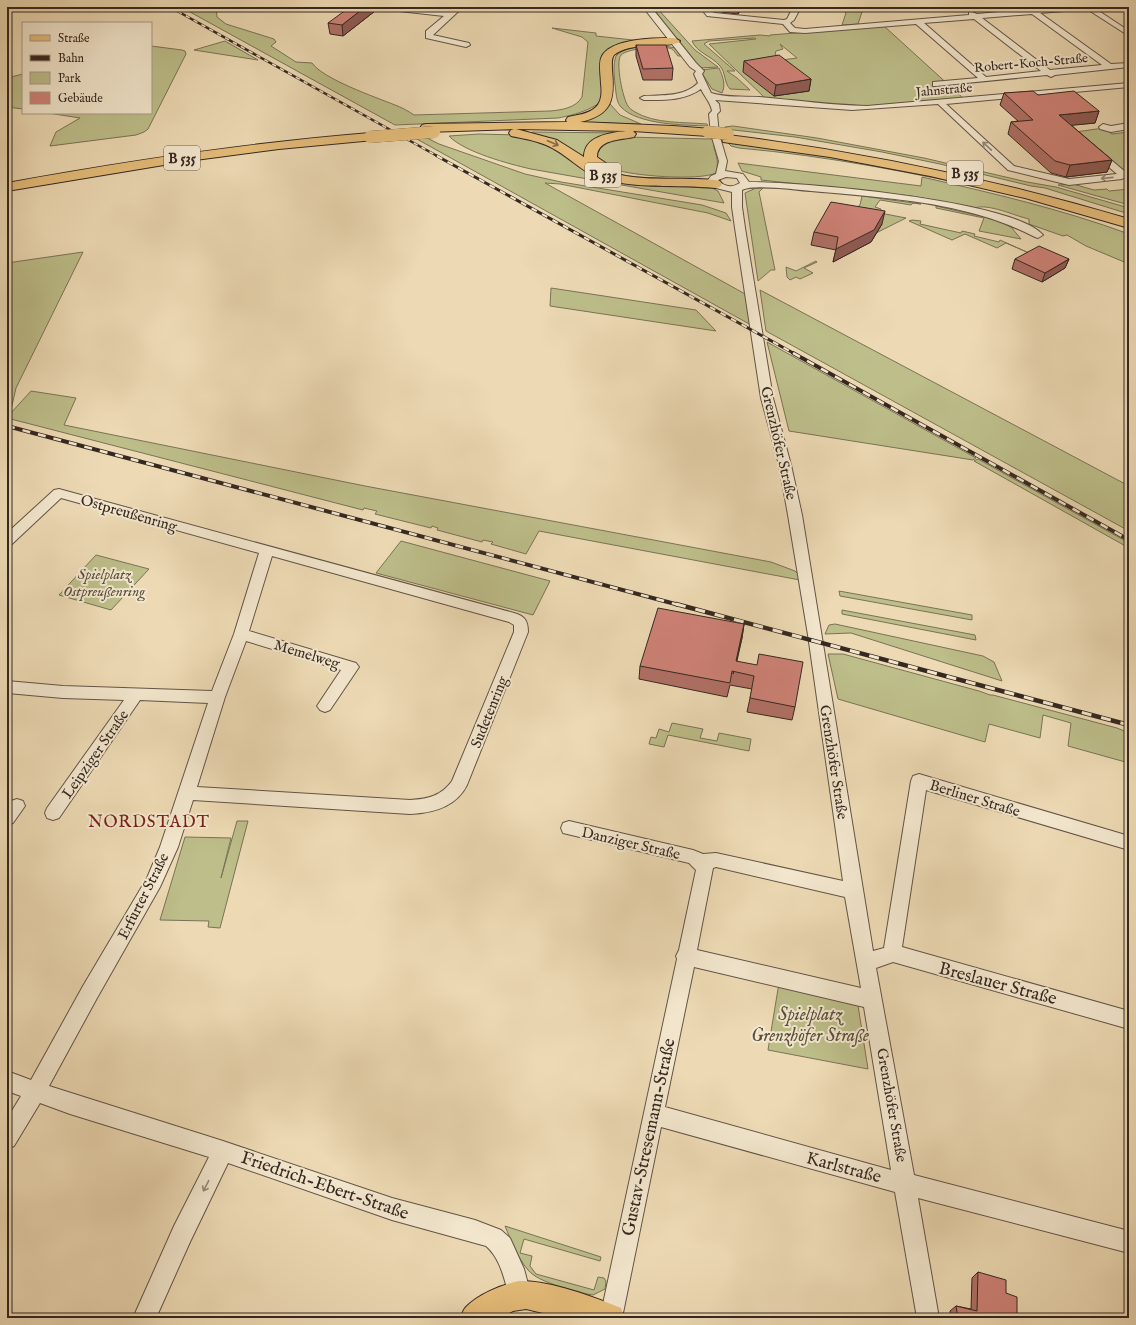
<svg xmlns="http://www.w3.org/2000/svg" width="1136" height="1325" font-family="'IM FELL English',serif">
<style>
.green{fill:#bdbe8a;stroke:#797356;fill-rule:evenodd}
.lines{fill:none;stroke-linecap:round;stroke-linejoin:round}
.minor-casing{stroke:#635446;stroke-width:2}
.major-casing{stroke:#352821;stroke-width:2}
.highway-casing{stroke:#352821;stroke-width:2}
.minor{fill:#f3e7ce;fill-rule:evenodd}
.major{fill:#e6bd7a;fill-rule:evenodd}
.highway{fill:#e6bd7a;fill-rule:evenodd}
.rail-far3-casing{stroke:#352821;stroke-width:2.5}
.rail-far2-casing{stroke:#352821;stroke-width:3}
.rail-far1-casing{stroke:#352821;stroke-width:4}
.rail-casing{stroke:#352821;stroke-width:4.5}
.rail-far3{stroke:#f3e7ce;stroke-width:1.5;stroke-dasharray:4.5;stroke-linecap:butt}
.rail-far2{stroke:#f3e7ce;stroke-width:2;stroke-dasharray:6;stroke-linecap:butt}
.rail-far1{stroke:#f3e7ce;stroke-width:2.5;stroke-dasharray:8;stroke-linecap:butt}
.rail{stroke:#f3e7ce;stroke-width:3;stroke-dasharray:10;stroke-linecap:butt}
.highway-bridge-casing{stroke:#352821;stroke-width:12;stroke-linecap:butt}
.highway-bridge{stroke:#e6bd7a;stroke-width:12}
.wall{fill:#b17066;stroke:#352821}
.shaded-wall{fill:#905b53;stroke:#352821}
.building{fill:#ce8277;stroke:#352821}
.oneway{stroke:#856b49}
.oneway2{stroke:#948878}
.labels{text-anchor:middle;stroke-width:4;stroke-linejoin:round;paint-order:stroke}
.far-street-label{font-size:13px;fill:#352821;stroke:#f3e7ce}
.shield{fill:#f3e7ce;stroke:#6e6155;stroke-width:1}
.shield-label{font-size:14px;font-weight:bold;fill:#352821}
.street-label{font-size:15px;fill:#352821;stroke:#f3e7ce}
.park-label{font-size:15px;font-style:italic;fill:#574e3b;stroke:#f3e7ce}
.quarter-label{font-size:17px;letter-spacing:1px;fill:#7a1f14;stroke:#f3e7ce}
.near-street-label{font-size:18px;fill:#352821;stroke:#f3e7ce}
.near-park-label{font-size:18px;font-style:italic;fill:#574e3b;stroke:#f3e7ce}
</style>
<rect width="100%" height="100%" fill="#eddab4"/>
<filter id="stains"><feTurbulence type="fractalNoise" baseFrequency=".005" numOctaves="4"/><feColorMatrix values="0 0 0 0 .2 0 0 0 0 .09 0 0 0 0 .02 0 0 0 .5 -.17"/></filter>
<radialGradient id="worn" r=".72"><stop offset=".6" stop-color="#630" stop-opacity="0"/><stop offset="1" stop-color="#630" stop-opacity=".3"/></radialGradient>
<path class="green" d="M181 7H216L217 17 226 24 274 39 276 42 271 46 296 62 312 63C323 79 375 97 395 105 401 107 408 111 414 115L550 111C561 110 576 108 582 97L588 42 582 37 552 28 596 33V36L642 41 611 49 603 76 601 102C588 111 574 115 558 118L395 125Z
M651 7H656L695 50 718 67 699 68Z
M840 7H856L862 12 858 24 842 25 846 13Z
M884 26 963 98 846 108 766 99 709 44 756 39 755 38 709 41 704 44 735 71H727L737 78 750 90 730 89C724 83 726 73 720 66 712 56 697 53 692 41L760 35 770 36V35ZM780 44 797 58 782 60 775 54 776 51 783 49Z
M225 41 258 60 194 50Z
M151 46 182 50 185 51 186 54 148 129 144 132 136 135 50 146 56 132 80 118 48 113H151Z
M665 46 675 48 681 56H678C676 54 674 50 672 49 664 45 628 48 621 55 615 62 623 99 628 106 629 108 633 111 635 112 655 124 684 122 707 124L708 126C685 125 638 125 621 107 616 102 616 91 615 84 614 75 613 64 616 56 627 44 651 47 665 46Z
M719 68C723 77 726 85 722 93L712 89 700 70Z
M23 74V109L7 107V78Z
M610 104 620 115 641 124 575 122Z
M733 126 817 138 924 158 1027 182 1056 187 1129 208V214L1045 188 1031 186 940 164 882 152 795 137 725 129V127Z
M1104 128 1112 134 1129 132V176L1075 132Z
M532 132 619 133 588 148 611 173 635 177 709 180 635 178 611 174 531 133Z
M479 134 517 135 547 144 597 174 710 187 718 191 724 203 531 169C509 164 464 152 449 136Z
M425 137 439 144 525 174 561 182 702 205 726 213 731 221 708 213 560 184 545 183 747 295 751 325 415 138Z
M625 137 711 139 713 140C714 154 720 158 716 173 699 181 632 176 613 169 607 167 600 162 595 158 599 141 610 141 625 137Z
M728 143 838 154 1002 192C913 173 829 156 739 148L731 146Z
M738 163 921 186 922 177C992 193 1061 209 1129 234V264L1086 246 1067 235 1063 236 1029 224V219C1015 216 988 203 975 208L912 196 761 180V177L742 171Z
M1073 184 1094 190 1107 189 1109 191 1129 189V205L1058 185Z
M756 188H763L759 192 775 270H771L758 281 745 193Z
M862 196 921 204 913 203 911 205 880 200 875 207 881 209 880 213 906 218 874 234 856 208 860 205Z
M936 206 998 220 1011 227 1021 239 979 231 984 218 936 208Z
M912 220 921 221 920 224 961 233 962 231 975 234 974 236 999 242 1000 240 1029 253 1006 243 997 248 965 234 952 240 909 221Z
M83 252 16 388 10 414 31 391 76 398 64 425 365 486 771 562 795 571 798 574 800 580 539 531 526 554 491 544 493 542 483 540 482 542 437 530 438 528 432 526 431 528 375 514 377 511 364 508 363 510 7 418V263Z
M816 261 817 262 804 268 813 273 800 279 796 277 790 280 787 277 786 267 796 271Z
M551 288 696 310 716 331 550 306Z
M760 290 1129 486V531L766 331Z
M767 342 976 458 973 460 789 431Z
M978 459 1129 543V548L974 461Z
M401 541 550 581 533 615 376 573Z
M96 555 149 569 111 610 59 595Z
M839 591 972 615V620L840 596Z
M842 610 975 635 976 640 842 614Z
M835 624 983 656 994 662 1002 681 851 633 825 634 829 625Z
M828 654H843L979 691 990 695H993L1117 728 1129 733V763L1068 746 1071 723 1043 715 1040 738 989 724 985 742 838 699Z
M672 723 703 729 700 738 717 741 719 733 751 739 749 751 668 735 664 747 649 744 651 737 656 738 659 729 669 732Z
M237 821H248L220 928 208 927 209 921 160 920 185 837 231 838 221 878Z
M779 983 857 999 868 1069 768 1050Z
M505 1226 601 1257 600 1261 524 1239 520 1253 532 1256 530 1266 536 1274 594 1290 598 1277 604 1278 606 1281 605 1289 593 1295 587 1294C570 1289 539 1283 528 1270 517 1257 511 1240 505 1226Z"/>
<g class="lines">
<defs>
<path id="minor" d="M377 7H400L443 12 450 11 455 7H463L433 35 469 43 470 45 466 47 426 38V31L444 16 381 9Z
M643 7H651L696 63 704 71 702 74 711 93C726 98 743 96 760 97 795 100 831 105 867 106L1129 83V87L946 104 1014 166 1069 179 1117 174 1092 153 1091 151 1092 149H1098L1129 175 1122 179 1069 185 1008 170 938 104 852 110 715 100 719 104 720 111 717 114 719 134 727 161 725 171 743 174 749 182C799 182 1014 200 1043 235L1038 238 1035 237C1013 226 995 219 972 213 920 199 865 196 811 191 796 190 754 184 742 190V207L745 228 773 398 791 465 802 515 873 951 884 948 911 781 913 776 919 774 1129 836V850L926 790 902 947 1129 1011V1029L893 962 876 968 914 1175 1129 1231V1253L918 1198 939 1318H917L895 1192 661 1127 622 1318H600L677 959 676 956 679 950 696 870 689 863 563 833 561 828 563 823 569 821 693 850 703 854 716 853 843 881 808 635 788 515 779 465 761 398 735 228 732 207V192L716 188 708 180 711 176 716 174 719 161 711 134 709 114 712 111C711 103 704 96 701 89 684 101 664 100 644 100L640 98 644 96C663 95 684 97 698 83L694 74 696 71 690 67ZM726 177 737 178 740 183C732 188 724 187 718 180ZM716 867 845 897 861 988 697 950 713 868ZM694 967 864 1007 891 1170 665 1107Z
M700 7H708L712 12 715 13 784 20 787 19 793 7H801L794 20 790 23 795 28 805 29 969 15V12H972L977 14 1032 9 1093 7 1129 31V36L1087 9 1040 13 1111 64 1129 63V67L1055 75 1051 77 1047 75 936 86H933V82L978 78 916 24 805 33 790 32 783 24 707 16ZM1032 14 1102 65 1050 70 982 18ZM974 19 1041 71 986 77 924 23Z
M1129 123V129L1111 132 1100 129 1099 127 1103 124 1111 126Z
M59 489 514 613C525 616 528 621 528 632L467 785C456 807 433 813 410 814L193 800 178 847 160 887 97 998 49 1086 223 1141 392 1198 475 1220 501 1230 510 1238 524 1269 531 1295 528 1303 520 1306 512 1303C504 1283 503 1261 486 1246L392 1220 228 1163 190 1242 156 1318H133L174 1226 209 1157 70 1114 40 1103 14 1146 7 1149V1119L21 1096 7 1091V1071L31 1080 83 986 147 878 160 847 208 703 140 700 59 818 53 820 47 818 45 813 47 808 124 700 63 698 7 693V681L63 686 212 691 234 634 259 553 61 498 12 544 7 546V533L54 490ZM272 556 509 622 514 625V632L452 781C441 796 428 799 410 800L197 787 225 697 246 641 341 670 317 706 320 710 325 712 330 710 359 667 356 663 249 631Z
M17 799 23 801 25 806 13 823 7 825V806L11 801Z"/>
<path id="major" d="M519 1281C548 1280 594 1297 621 1308L625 1318H564L526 1309 513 1311 500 1318H461C462 1314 463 1310 466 1307 479 1294 501 1285 519 1281Z"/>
<path id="highway" d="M674 38 680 41 678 43C660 48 630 42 614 55 611 59 612 65 612 70 615 100 612 115 580 122L673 126 712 129 714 132 712 135 708 136 633 131 636 134 634 137C621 140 597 139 597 157 602 161 610 165 614 170L612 173C645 182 681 177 715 180L720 181 722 184 720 187 715 188C676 184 635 190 597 177 581 171 569 157 554 149 541 141 525 139 511 136L509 133 511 130 514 129 426 132 422 131 420 128 422 125 426 124 567 122 566 120 568 117C577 115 589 114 596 107 602 101 602 91 601 84 601 76 598 63 602 56 612 38 656 38 674 38ZM516 129 626 131C609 133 584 136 584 157L557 140Z
M370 133 374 134 376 137 374 140 279 149 188 161 7 191V183C127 161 248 143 370 133Z
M728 135C864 152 997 180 1129 219V228L1025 198 930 176 830 157 723 142 722 139 723 136Z"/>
</defs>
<use href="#minor" class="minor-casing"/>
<use href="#major" class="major-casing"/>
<use href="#highway" class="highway-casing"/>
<use href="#minor" class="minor"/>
<use href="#major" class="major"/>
<use href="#highway" class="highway"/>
<defs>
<path id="rail-far3" d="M170 7 439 157"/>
<path id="rail-far2" d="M437 156 795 354"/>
<path id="rail-far1" d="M793 353 1129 540
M7 426 679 605"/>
<path id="rail" d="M676 604 1129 725"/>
</defs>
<use href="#rail-far3" class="rail-far3-casing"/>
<use href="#rail-far2" class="rail-far2-casing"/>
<use href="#rail-far1" class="rail-far1-casing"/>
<use href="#rail" class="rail-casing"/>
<use href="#rail-far3" class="rail-far3"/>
<use href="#rail-far2" class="rail-far2"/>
<use href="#rail-far1" class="rail-far1"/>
<use href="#rail" class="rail"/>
<defs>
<path id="highway-bridge" d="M708 132 728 134
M370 137 434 132"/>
</defs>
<use href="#highway-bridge" class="highway-bridge-casing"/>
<use href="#highway-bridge" class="highway-bridge"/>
</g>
<path class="wall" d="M721 7H742L738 14 721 12Z
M375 11 343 36 330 34 328 23Z
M636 45 673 68 672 80H643L636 56Z
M744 61 811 79 809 91 774 96 743 72Z
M1004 93 1038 95 1099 111 1095 123 1071 125 1112 160 1107 172 1066 177 1051 173 1008 134 1011 122 1018 121 1000 105Z
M882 224 871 242 833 262 836 250 811 245 814 232Z
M1015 259H1069L1065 268 1042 282 1012 269Z
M744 624 742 638 737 661 795 707 792 720 747 712 752 689 730 685 727 697 639 679 640 666Z
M978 1272 1006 1293 1017 1318H951L950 1311 956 1306 971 1309 972 1278Z"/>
<path class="shaded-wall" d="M365 7H375V11L343 36 342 25Z
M739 7H742L738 14 739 8Z
M811 79 809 91 774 96 776 85Z
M1099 111 1095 123 1055 127 1059 115Z
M1112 160 1107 172 1066 177 1070 165Z
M885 211 882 224 871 242 833 262 836 249Z
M1069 259 1065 268 1042 282 1045 273Z
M744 624 742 638 733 674 736 661Z"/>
<path class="building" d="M350 7H365L342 25 328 23Z
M724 7H739V8Z
M636 45H666L673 68 643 69Z
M779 55 811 79 776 85 744 61Z
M1033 91 1038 95 1074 91 1099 111 1059 115 1112 160 1070 165 1055 161 1011 122 1033 120 1004 93Z
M831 202 885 211 874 230 836 249 838 237 814 232Z
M1039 246 1069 259 1045 273 1015 259Z
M658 608 744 624 736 661 757 665 759 654 803 662 795 707 750 698 754 676 732 671 730 683 640 666Z
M978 1272 1006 1280V1293L1017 1297V1318H958L956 1306 977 1311Z"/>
<defs><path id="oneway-shaft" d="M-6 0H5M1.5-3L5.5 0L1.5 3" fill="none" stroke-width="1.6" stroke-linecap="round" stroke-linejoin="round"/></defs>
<use class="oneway" href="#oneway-shaft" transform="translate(553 143) rotate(23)"/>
<g class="oneway2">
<use href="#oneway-shaft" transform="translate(987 146) rotate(-137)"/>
<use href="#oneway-shaft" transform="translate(1107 178) rotate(174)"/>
<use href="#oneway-shaft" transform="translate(206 1186) rotate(117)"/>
</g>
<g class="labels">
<g class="far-street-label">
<text transform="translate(1031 62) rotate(-5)" y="5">Robert-Koch-Straße</text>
<text transform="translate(944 89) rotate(-5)" y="5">Jahnstraße</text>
</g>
<g class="shield">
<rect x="164" y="146" width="36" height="24" rx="3"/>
<rect x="947" y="161" width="36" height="24" rx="3"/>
<rect x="585" y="163" width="36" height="24" rx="3"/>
</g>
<g class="shield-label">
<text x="182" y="163">B 535</text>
<text x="965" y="178">B 535</text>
<text x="603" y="180">B 535</text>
</g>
<g class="street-label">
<text transform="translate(779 443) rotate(77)" y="5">Grenzhöfer Straße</text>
<text transform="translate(129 513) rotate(16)" y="5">Ostpreußenring</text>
<text transform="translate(307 654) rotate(17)" y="5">Memelweg</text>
<text transform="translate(489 712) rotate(-68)" y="5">Sudetenring</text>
<text transform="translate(95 754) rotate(-55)" y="5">Leipziger Straße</text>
<text transform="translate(834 762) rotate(81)" y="5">Grenzhöfer Straße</text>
<text transform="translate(975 798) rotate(17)" y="5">Berliner Straße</text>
<text transform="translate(631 843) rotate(13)" y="5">Danziger Straße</text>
<text transform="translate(143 896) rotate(-63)" y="5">Erfurter Straße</text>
<text transform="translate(892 1105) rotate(80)" y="5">Grenzhöfer Straße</text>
</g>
<g class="park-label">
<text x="104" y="579">Spielplatz<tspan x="104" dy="17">Ostpreußenring</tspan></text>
</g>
<g class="quarter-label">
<text x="149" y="827">NORDSTADT</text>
</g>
<g class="near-street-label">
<text transform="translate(998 983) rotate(15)" y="6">Breslauer Straße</text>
<text transform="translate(648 1137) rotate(-78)" y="6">Gustav-Stresemann-Straße</text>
<text transform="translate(844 1167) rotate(15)" y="6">Karlstraße</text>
<text transform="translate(325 1185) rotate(19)" y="6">Friedrich-Ebert-Straße</text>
</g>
<g class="near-park-label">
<text x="810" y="1020">Spielplatz<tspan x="810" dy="21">Grenzhöfer Straße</tspan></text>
</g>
</g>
<rect width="1136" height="1325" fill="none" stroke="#eddab4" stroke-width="24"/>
<rect x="8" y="8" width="1120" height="1309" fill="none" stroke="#352821" stroke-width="2"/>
<rect x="12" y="12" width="1112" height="1301" fill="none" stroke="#352821"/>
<rect x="22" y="22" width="130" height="92" fill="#f3e7ce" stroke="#a79b89"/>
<rect x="30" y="35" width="20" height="6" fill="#e6bd7a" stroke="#a79b89"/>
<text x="58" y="42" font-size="12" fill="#352821">Straße</text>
<rect x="30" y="55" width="20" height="6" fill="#352821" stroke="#a79b89"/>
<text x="58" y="62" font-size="12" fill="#352821">Bahn</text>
<rect x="30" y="72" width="20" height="12" fill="#bdbe8a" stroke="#a79b89"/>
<text x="58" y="82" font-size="12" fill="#352821">Park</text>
<rect x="30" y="92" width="20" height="12" fill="#ce8277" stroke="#a79b89"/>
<text x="58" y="102" font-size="12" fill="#352821">Gebäude</text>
<rect width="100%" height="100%" filter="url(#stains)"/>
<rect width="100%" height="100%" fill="url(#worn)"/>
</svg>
